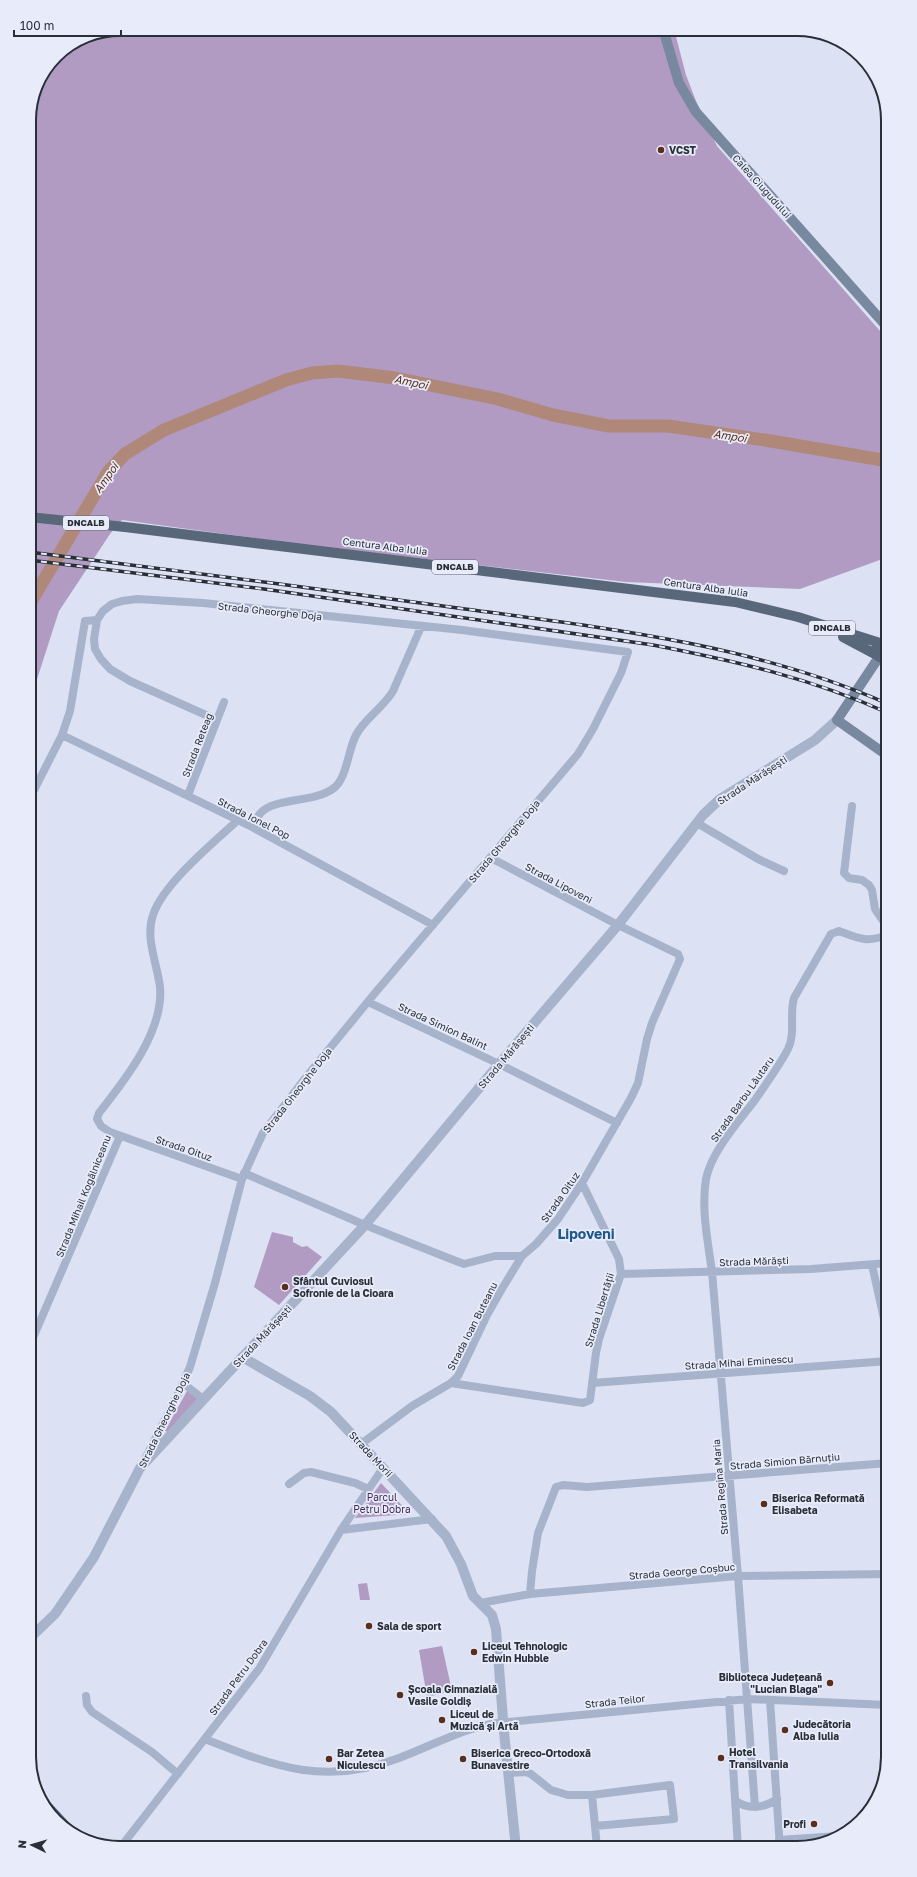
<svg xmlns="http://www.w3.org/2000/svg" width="917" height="1877" font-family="'Golos Text',sans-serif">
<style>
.green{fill:#b19bc2}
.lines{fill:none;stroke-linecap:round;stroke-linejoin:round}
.river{stroke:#b0887a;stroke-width:13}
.minor{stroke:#a7b3cb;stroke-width:8}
.tertiary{stroke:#a7b3cb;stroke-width:10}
.secondary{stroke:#78889f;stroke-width:10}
.primary{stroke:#59677a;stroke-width:10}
.rail-casing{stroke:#282f37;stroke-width:3.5}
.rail{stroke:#e8ecfa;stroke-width:2;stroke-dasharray:6;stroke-linecap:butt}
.poi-dot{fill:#5a2e1c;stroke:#e8ecfa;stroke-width:1.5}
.labels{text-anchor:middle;stroke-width:3.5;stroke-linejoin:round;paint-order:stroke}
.shield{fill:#e8ecfa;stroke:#626872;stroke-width:1}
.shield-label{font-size:9px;font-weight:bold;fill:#282f37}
.poi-label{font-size:10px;font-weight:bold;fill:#282f37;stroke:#e8ecfa;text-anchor:start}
.street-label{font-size:10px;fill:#282f37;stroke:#e8ecfa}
.park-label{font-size:10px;fill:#442b56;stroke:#e8ecfa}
.water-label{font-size:11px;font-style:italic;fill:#5a2e1c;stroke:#e8ecfa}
.district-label{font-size:14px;font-weight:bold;fill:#1f5889;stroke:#e8ecfa}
.rim{fill:none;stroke:#282f37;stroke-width:2}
</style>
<rect width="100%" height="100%" fill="#dce1f3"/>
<path class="green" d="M121 29H674L686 75 696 101 717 146 888 340V557L800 589 626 582 312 546 122 520 110 534 59 611 29 704V115L36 85 56 56 86 36Z
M272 1232 293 1237V1242L302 1247 307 1246 322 1257 279 1305 254 1287Z
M187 1391 198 1398 168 1432 165 1431Z
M381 1483 410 1514 355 1518Z
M367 1583 370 1600H360L358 1584Z
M442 1646 452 1691 427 1697 419 1650Z"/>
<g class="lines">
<path class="river" d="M29 605 108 472 125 454 164 430 286 380 312 373 338 371 395 378 498 399 553 415 609 426H668L771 441 888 461"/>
<path class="minor" d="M62 735 252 827 433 925
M188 795 224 702
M29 800 62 735 70 711 85 621 97 620
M852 806 844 873 849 878 862 880 869 885 872 890 875 909 888 928
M238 820C214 842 163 884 153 915 145 938 157 963 160 987 164 1031 125 1080 99 1113L97 1119 101 1126 110 1132 242 1179
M697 823 758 859 784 871
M252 827C255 821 259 813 264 810 280 798 316 802 334 788 347 778 348 750 356 735 365 718 383 708 393 691L421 627
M368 1002 499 1064 617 1123
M244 1173 365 1225 456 1261 464 1264 495 1256H522
M872 1265 888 1337
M621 1274 811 1269 888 1263
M29 1347 120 1136
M183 1383 203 1399
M451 1383 583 1403 590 1400 596 1353 599 1339 621 1274 619 1259 582 1183
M592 1383 888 1361
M361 1444 412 1406 451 1383 458 1376 487 1315 503 1287 522 1256 536 1244 558 1219 582 1183 631 1098 638 1083 647 1039 652 1023 680 959 678 954 618 925 491 858
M144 1461 177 1396 190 1367 215 1283 242 1179 263 1133 307 1076 375 993 578 754 593 729 621 673 628 652 462 630 203 603 137 599 122 601 112 604 103 611 97 620 94 639 95 649 101 659 110 669 130 681 217 720
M289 1484 304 1473 311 1472 355 1483 368 1489
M341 1530 432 1519
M530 1594 532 1571 538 1533 556 1487 563 1485 587 1487 888 1463
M480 1603 530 1594 738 1576 888 1574
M86 1696 87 1705 92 1712 152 1752 178 1774
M729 1700 738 1848
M770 1700 780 1848
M205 1739C274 1766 325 1787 399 1758 431 1746 463 1728 497 1723L748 1699 888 1705
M508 1773 526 1772 531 1774 551 1790 568 1795H592L670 1785 674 1819 595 1826 592 1795
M736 1801C748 1810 765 1808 777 1799
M755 1807 738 1576 712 1272C708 1242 701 1209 706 1179 711 1152 739 1121 755 1100 767 1083 779 1066 788 1049 796 1033 789 1014 794 998L831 934 839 931C858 938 868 944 888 934
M595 1826 597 1848
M779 1840 838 1836
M120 1848 259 1669 341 1530 383 1468
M701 1848 738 1845"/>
<path class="tertiary" d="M242 1357 310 1396 331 1412 446 1536 461 1564 473 1596 492 1615 496 1629 504 1732 516 1848
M29 1639 55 1614 94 1557 140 1468 365 1225 499 1064 618 925 703 815 720 799 815 740 837 720"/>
<path class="secondary" d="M663 29 679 83 696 112 888 328
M879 657 837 720 888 756"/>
<path class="primary" d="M29 517 125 527 735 602 798 617 880 643
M843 637 875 654
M888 655 883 658 879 657 875 650 880 643 885 644 888 646
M45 1804 70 1831"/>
<defs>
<path id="rail" d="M29 552C174 570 320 589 465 609 608 628 755 645 888 704
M29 560 264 589 653 645C735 661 811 678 888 713"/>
</defs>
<use href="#rail" class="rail-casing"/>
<use href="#rail" class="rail"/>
</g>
<g class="poi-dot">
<circle cx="661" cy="150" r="4"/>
<circle cx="285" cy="1287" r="4"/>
<circle cx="764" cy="1504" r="4"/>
<circle cx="369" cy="1626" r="4"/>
<circle cx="474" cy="1652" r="4"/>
<circle cx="830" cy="1683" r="4"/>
<circle cx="400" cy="1695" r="4"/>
<circle cx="442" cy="1720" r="4"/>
<circle cx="785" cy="1730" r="4"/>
<circle cx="721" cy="1758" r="4"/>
<circle cx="329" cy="1759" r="4"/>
<circle cx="463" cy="1759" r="4"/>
<circle cx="814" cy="1824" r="4"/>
</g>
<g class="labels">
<g class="shield">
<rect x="63" y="516" width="46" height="14" rx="3"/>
<rect x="432" y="560" width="46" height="14" rx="3"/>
<rect x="809" y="621" width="46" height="14" rx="3"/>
</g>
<g class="shield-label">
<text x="86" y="526">DNCALB</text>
<text x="455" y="570">DNCALB</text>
<text x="832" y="631">DNCALB</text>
</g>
<g class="poi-label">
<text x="669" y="154">VCST</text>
<text x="293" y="1285">Sfântul Cuviosul<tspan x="293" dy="12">Sofronie de la Cioara</tspan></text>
<text x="772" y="1502">Biserica Reformată<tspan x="772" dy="12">Elisabeta</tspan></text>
<text x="377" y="1630">Sala de sport</text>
<text x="482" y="1650">Liceul Tehnologic<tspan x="482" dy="12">Edwin Hubble</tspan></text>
<text x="822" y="1681" text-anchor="end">Biblioteca Județeană<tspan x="822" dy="12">"Lucian Blaga"</tspan></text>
<text x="408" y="1693">Școala Gimnazială<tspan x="408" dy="12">Vasile Goldiș</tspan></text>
<text x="450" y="1718">Liceul de<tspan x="450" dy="12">Muzică și Artă</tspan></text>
<text x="793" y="1728">Judecătoria<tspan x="793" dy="12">Alba Iulia</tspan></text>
<text x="729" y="1756">Hotel<tspan x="729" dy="12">Transilvania</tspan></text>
<text x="337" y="1757">Bar Zetea<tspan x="337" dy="12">Niculescu</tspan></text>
<text x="471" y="1757">Biserica Greco-Ortodoxă<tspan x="471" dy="12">Bunavestire</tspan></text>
<text x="806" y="1828" text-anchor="end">Profi</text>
</g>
<g class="street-label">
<text transform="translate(762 186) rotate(48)" y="4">Calea Ciugudului</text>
<text transform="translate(385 546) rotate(7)" y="4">Centura Alba Iulia</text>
<text transform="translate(706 587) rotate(8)" y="4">Centura Alba Iulia</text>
<text transform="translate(270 611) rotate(6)" y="4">Strada Gheorghe Doja</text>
<text transform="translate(197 745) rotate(-69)" y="4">Strada Reteag</text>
<text transform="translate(752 780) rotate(-33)" y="4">Strada Mărășești</text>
<text transform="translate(254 818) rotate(27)" y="4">Strada Ionel Pop</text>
<text transform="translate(504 841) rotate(-50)" y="4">Strada Gheorghe Doja</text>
<text transform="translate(559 883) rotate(28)" y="4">Strada Lipoveni</text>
<text transform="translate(443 1026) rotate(25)" y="4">Strada Simion Balint</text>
<text transform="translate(506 1056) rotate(-50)" y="4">Strada Mărășești</text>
<text transform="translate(297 1090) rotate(-52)" y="4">Strada Gheorghe Doja</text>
<text transform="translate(742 1099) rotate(-55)" y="4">Strada Barbu Lăutaru</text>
<text transform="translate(184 1148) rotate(19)" y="4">Strada Oituz</text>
<text transform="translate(83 1196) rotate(-68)" y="4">Strada Mihail Kogălniceanu</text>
<text transform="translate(560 1197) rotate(-55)" y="4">Strada Oituz</text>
<text transform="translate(754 1261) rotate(-2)" y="4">Strada Mărăști</text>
<text transform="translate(599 1310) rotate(-73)" y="4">Strada Libertății</text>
<text transform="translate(472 1326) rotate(-63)" y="4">Strada Ioan Buteanu</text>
<text transform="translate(262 1336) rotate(-47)" y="4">Strada Mărășești</text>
<text transform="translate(739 1362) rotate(-4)" y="4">Strada Mihai Eminescu</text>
<text transform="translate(164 1420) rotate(-64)" y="4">Strada Gheorghe Doja</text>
<text transform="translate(371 1454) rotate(47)" y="4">Strada Morii</text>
<text transform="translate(785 1461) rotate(-5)" y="4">Strada Simion Bărnuțiu</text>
<text transform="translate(720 1487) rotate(-95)" y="4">Strada Regina Maria</text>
<text transform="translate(682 1571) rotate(-5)" y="4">Strada George Coșbuc</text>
<text transform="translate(238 1677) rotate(-54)" y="4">Strada Petru Dobra</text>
<text transform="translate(615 1701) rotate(-6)" y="4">Strada Teilor</text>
</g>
<g class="park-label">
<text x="382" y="1501">Parcul<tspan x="382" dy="12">Petru Dobra</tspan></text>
</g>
<g class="water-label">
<text transform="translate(411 382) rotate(12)" y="4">Ampoi</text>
<text transform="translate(730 436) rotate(9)" y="4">Ampoi</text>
<text transform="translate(106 478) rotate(-55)" y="4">Ampoi</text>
</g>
<g class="district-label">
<text x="586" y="1239">Lipoveni</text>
</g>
</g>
<path d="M0 0H917V1877H0ZM120 36H797A84 84 0 0 1 881 120V1757A84 84 0 0 1 797 1841H120A84 84 0 0 1 36 1757V120A84 84 0 0 1 120 36Z" fill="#e8ecfa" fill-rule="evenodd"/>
<path class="rim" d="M120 36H797A84 84 0 0 1 881 120V1757A84 84 0 0 1 797 1841H120A84 84 0 0 1 36 1757V120A84 84 0 0 1 120 36Z"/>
<g transform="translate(32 1845) rotate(275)" stroke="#e8ecfa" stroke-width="3" paint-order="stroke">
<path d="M0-3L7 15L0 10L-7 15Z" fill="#282f37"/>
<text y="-6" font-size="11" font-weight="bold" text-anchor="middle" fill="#282f37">N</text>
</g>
<path d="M14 30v6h107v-6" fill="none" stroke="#282f37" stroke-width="2"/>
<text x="20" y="30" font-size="12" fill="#282f37" stroke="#e8ecfa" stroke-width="3" paint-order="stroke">100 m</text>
</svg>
